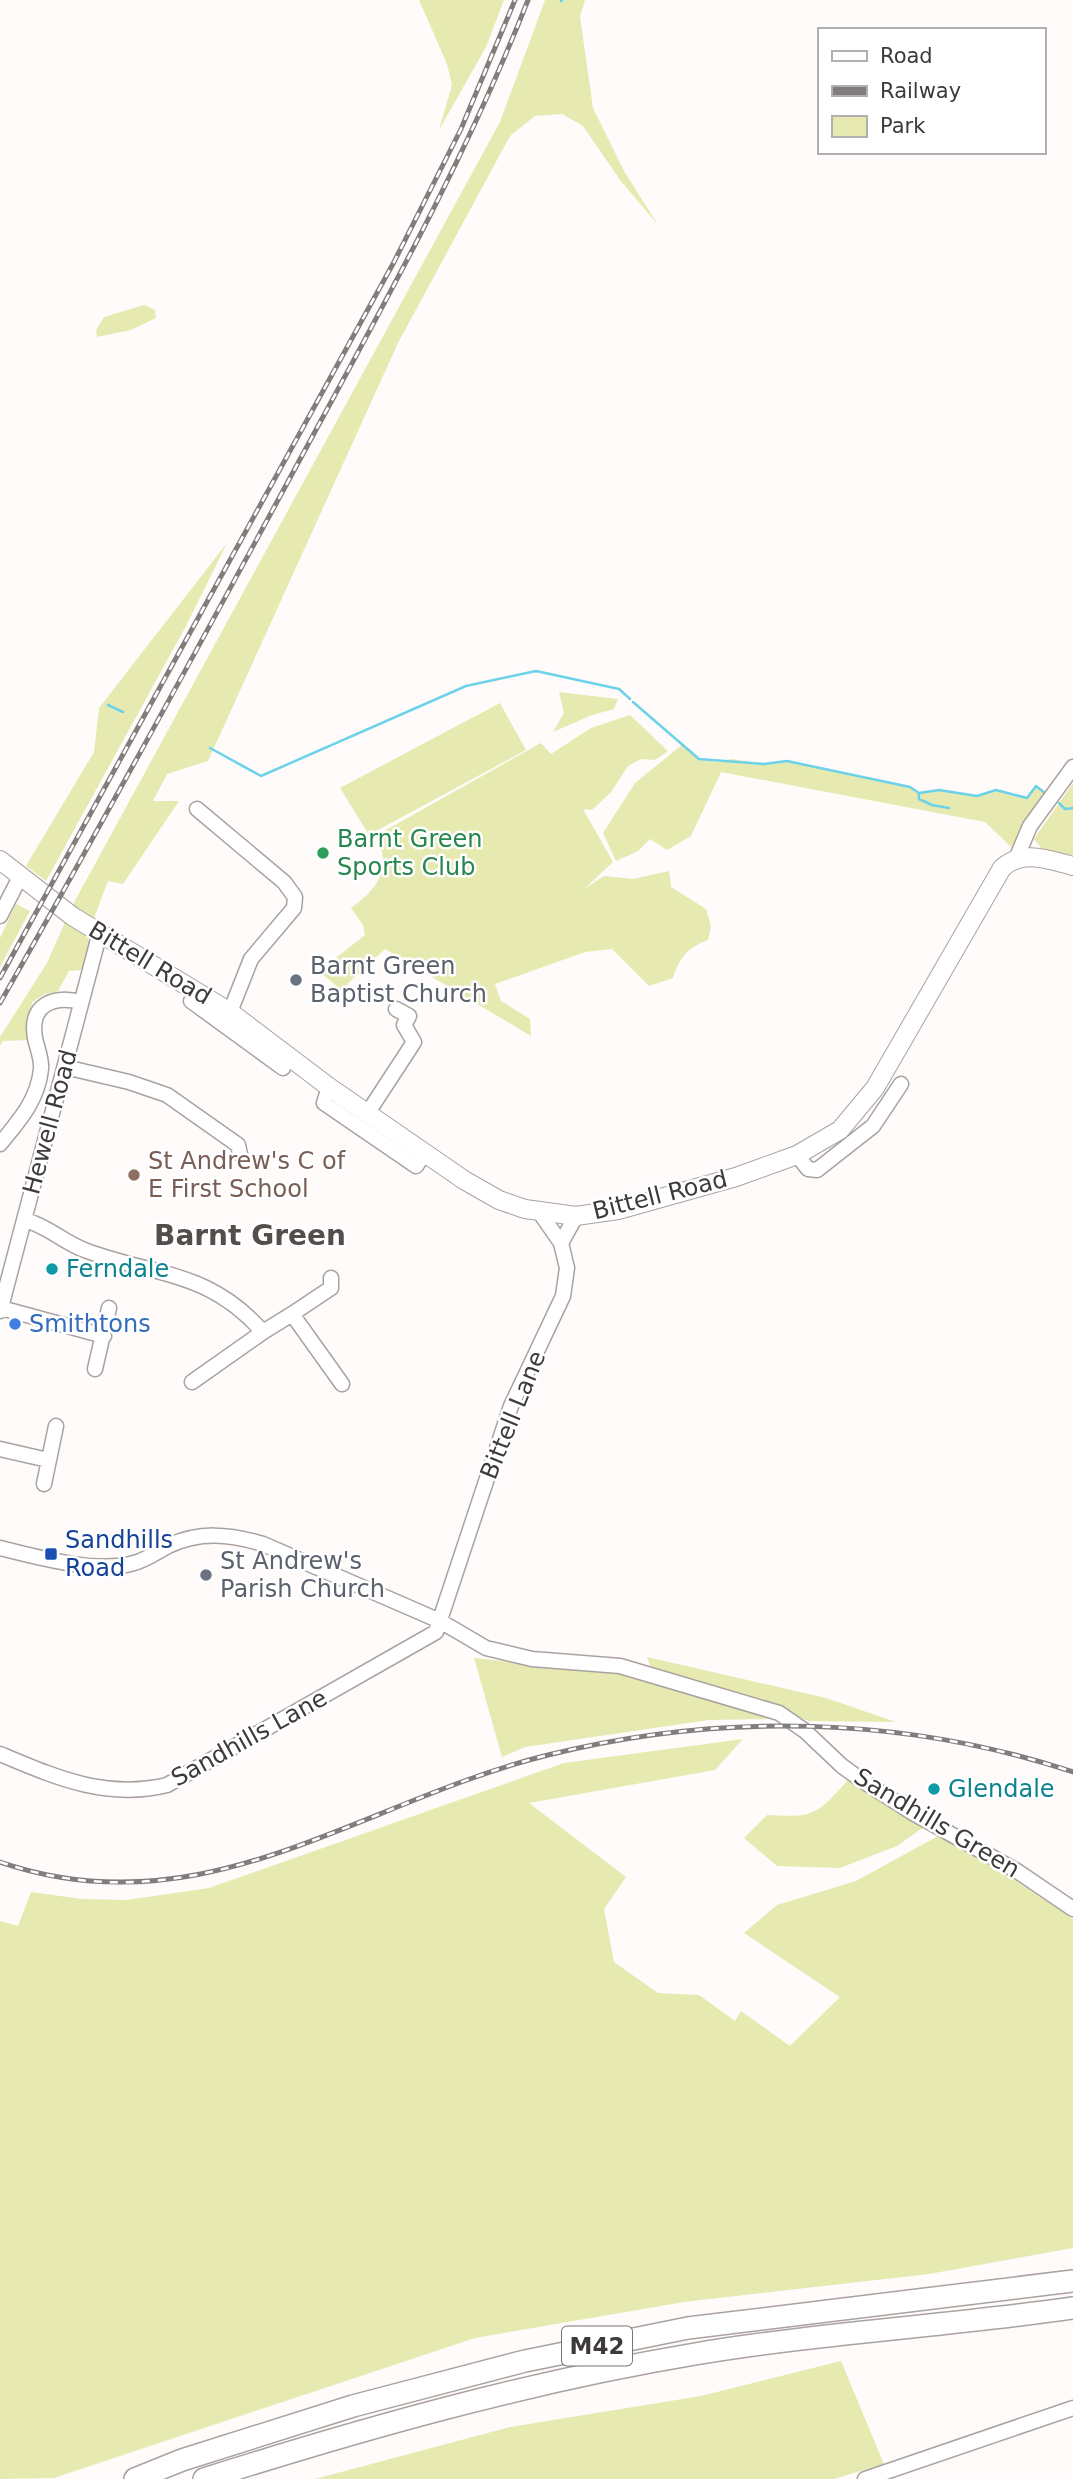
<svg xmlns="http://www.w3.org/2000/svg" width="1073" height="2479" font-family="'DejaVu Sans',sans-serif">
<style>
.green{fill:#e6eab1}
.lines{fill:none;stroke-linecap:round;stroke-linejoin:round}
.stream{stroke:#6cd2ea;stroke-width:2.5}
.minor-casing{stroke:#a9a2a0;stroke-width:17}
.major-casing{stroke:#a9a2a0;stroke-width:20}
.highway-casing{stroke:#a9a2a0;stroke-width:24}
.minor{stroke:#fff;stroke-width:14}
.major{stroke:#fff;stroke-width:18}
.highway{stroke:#fff;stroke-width:21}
.rail-casing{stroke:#807d7c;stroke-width:5}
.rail{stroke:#fff;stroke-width:2.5;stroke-dasharray:8;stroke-linecap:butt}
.leisure-dot{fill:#2e9e5b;stroke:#fff;stroke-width:2.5}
.worship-dot{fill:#6b7280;stroke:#fff;stroke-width:2.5}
.education-dot{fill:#8d6e63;stroke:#fff;stroke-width:2.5}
.culture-dot{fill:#0f9aa8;stroke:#fff;stroke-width:2.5}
.shop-dot{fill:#3f7fe0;stroke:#fff;stroke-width:2.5}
.transit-dot{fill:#1a4fb4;stroke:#fff;stroke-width:2.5}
.labels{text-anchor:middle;stroke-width:5;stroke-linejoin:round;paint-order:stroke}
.shield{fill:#fff;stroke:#777574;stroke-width:2}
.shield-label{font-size:23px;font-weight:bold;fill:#3d3a39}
.leisure-label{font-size:24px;fill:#27864d;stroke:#fff;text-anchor:start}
.street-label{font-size:24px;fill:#3d3a39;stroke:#fff}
.worship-label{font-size:24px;fill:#5b616d;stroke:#fff;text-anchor:start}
.education-label{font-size:24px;fill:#785e54;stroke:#fff;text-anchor:start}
.culture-label{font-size:24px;fill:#0d838f;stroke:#fff;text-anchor:start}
.shop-label{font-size:24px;fill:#366cbe;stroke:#fff;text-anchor:start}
.transit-label{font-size:24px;fill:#164399;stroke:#fff;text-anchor:start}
.quarter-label{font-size:28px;font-weight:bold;fill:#534d4b;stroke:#fff}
</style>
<rect width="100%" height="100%" fill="#fefbfa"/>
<path class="green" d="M419 0H504L486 47 439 130 452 85 447 64Z
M545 0H585L580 17 593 108 624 171 658 225 620 180 583 126 562 114 535 116 510 136 398 343 208 761 167 774 153 801H179L123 884 108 881 94 918 71 908 500 122Z
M144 305 155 310 156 318 131 330 97 337 96 330 104 317Z
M227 543 186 626 46 881 26 866 94 752 99 708Z
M559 692 618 699 614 709 592 715 553 732 564 713Z
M500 703 526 750 369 835 340 788Z
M630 715 668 751 655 760 641 759 628 766 611 792 592 810 583 809 613 862 584 889 604 876 633 879 669 871 671 887 706 909 711 926 708 940C687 948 680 957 673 978L649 986 612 949 585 952 495 984 501 1001 530 1019 531 1036 385 949 341 990 319 971 365 935 363 925 351 908C377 890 394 867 375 836L541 743 551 754 591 728Z
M682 745 699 759 716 762 731 759 764 764 787 761 910 787 919 793 939 790 977 796 996 790 1026 798 1036 786 1046 794 1011 847 985 822 721 772 691 836 667 850 650 839 638 851 616 861 603 833 635 783Z
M1073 783V856L1041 848 1034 839Z
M16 904 30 911 0 967V938Z
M65 922 85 932 90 940 82 970 69 971 58 991 45 994 32 1002 30 1040 3 1041 0 1046V1037L47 963Z
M647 1657 826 1698 896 1722 809 1721 651 1669Z
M474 1658 627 1674 771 1714 770 1719 709 1720 525 1747 502 1757Z
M743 1739 715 1770 529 1803 626 1877 604 1909 614 1962 658 1993 699 1995 735 2021 741 2011 790 2046 840 1997 744 1933 777 1905 856 1881 938 1836 1016 1881 1073 1919V2248L929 2274 684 2302 475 2338 54 2478 0 2479V1921L18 1926 31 1892 82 1899 126 1900 209 1888 564 1763Z
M849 1779 924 1827 897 1846 840 1868 777 1866 744 1838 767 1815C816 1818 817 1814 849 1779Z
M841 2361 884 2464 834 2479H315L510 2427 701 2396Z"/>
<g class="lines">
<path class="stream" d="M561 1 562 0
M633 702 699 759 764 764 787 761 910 787 919 793 939 790 977 796 996 790 1027 798 1036 786 1046 794
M108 705 123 712
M210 748 261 776 466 686 536 671 619 689 630 699
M919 793V799L932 805 949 808
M1059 803 1065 809 1073 808"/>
<defs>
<path id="minor" d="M197 809 284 882 295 897 294 908 251 959 230 1012
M1016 859 1030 826 1073 767
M0 916 20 877
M191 1001 283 1068
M65 1067 129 1082 167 1095 238 1145 240 1154
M329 1087 324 1103 416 1166 424 1154
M367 1114 414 1042 404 1025 409 1016 396 1009
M0 1144C19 1121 38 1100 41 1069 42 1059 37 1048 35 1038 29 1004 54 995 81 1002
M797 1155 808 1169 817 1170 873 1126 901 1084
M25 1220C50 1227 64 1243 87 1251 158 1277 208 1270 263 1332L292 1314 342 1384
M561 1243 576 1216
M1 1308 104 1336
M0 1311 100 932
M292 1314 331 1288V1278
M95 1369 109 1308
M192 1382 263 1332
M0 1449 48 1460
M44 1484 56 1426
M0 1548C38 1557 96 1574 134 1563 146 1560 157 1552 168 1546 200 1531 229 1534 263 1544L440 1621 486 1648 532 1659 620 1666 779 1713 805 1731 842 1766 860 1779 913 1813 1017 1871 1073 1909
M0 1754C55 1777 106 1800 167 1785L436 1632 511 1406 563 1296 567 1268 561 1243 540 1213
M865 2479 1073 2408"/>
<path id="major" d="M0 860 72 916 230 1012 329 1087 464 1180 499 1200 525 1209 576 1216 618 1210 736 1177 797 1155 840 1130 875 1088 1002 868C1023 849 1049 860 1073 866"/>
<path id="highway" d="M135 2479 182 2460 353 2406 525 2361 688 2328 1073 2281
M204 2479C365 2428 528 2382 695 2354 820 2333 947 2326 1073 2308"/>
</defs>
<use href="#minor" class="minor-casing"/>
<use href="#major" class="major-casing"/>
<use href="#highway" class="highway-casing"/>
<use href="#minor" class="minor"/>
<use href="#major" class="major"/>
<use href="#highway" class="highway"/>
<defs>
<path id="rail" d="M0 978 394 262 461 129 515 0
M0 1003C106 817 209 628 311 439 389 295 468 153 528 0
M0 1862C205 1932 358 1802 548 1755 720 1712 904 1716 1073 1772"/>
</defs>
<use href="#rail" class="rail-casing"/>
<use href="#rail" class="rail"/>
</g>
<circle class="leisure-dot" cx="323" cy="853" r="7"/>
<g class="worship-dot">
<circle cx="296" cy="980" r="7"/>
<circle cx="206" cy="1575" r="7"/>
</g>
<circle class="education-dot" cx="134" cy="1175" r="7"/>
<g class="culture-dot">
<circle cx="52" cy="1269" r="7"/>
<circle cx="934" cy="1789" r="7"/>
</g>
<circle class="shop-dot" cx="15" cy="1324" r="7"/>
<rect class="transit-dot" x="44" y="1547" width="14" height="14" rx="3.5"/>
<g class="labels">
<rect class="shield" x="562" y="2326.5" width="70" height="39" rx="5"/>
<g class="shield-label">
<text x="597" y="2354">M42</text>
</g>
<g class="leisure-label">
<text x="337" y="847">Barnt Green<tspan x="337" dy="28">Sports Club</tspan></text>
</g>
<g class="street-label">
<text transform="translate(150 963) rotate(31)" y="8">Bittell Road</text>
<text transform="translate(50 1122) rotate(-75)" y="8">Hewell Road</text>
<text transform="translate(660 1195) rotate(-14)" y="8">Bittell Road</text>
<text transform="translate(513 1415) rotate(-68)" y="8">Bittell Lane</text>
<text transform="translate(249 1738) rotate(-29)" y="8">Sandhills Lane</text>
<text transform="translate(937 1823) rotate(31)" y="8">Sandhills Green</text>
</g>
<g class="worship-label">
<text x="310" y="974">Barnt Green<tspan x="310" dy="28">Baptist Church</tspan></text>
<text x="220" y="1569">St Andrew's<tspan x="220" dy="28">Parish Church</tspan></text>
</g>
<g class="education-label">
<text x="148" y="1169">St Andrew's C of<tspan x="148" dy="28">E First School</tspan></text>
</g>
<g class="culture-label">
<text x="66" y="1277">Ferndale</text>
<text x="948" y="1797">Glendale</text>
</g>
<g class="shop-label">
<text x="29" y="1332">Smithtons</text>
</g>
<g class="transit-label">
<text x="65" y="1548">Sandhills<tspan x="65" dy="28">Road</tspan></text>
</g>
<g class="quarter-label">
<text x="250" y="1245">Barnt Green</text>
</g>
</g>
<rect x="818" y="28" width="228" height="126" fill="#ffffff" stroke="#b1b0b0" stroke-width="2"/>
<rect x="832" y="51" width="35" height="10" fill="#ffffff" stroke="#b1b0b0" stroke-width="2"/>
<text x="880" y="63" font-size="21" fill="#3d3a39">Road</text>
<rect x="832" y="86" width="35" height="10" fill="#807d7c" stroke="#b1b0b0" stroke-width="2"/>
<text x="880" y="98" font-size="21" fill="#3d3a39">Railway</text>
<rect x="832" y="116" width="35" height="21" fill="#e6eab1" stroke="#b1b0b0" stroke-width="2"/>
<text x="880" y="133" font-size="21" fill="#3d3a39">Park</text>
</svg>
